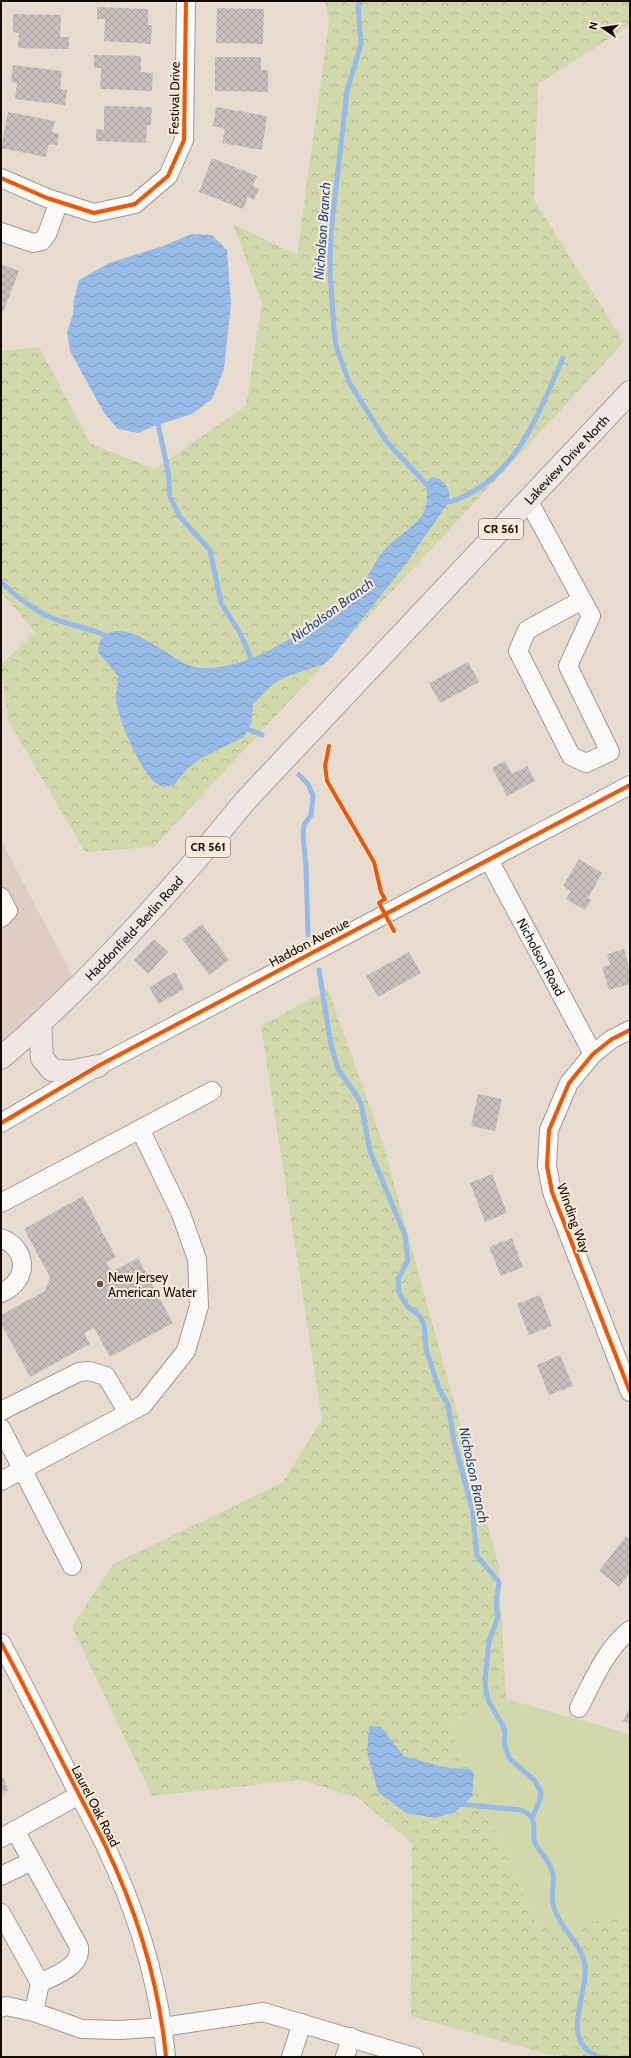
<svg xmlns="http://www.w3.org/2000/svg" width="631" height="2058" font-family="Cabin,sans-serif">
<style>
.commercial{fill:#dfcdc4}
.green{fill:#d1d8ac}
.forest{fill:url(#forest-crowns)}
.water{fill:url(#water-waves)}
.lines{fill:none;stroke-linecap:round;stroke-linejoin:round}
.stream{stroke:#97bae6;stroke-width:5}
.building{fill:url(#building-cross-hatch)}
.minor-casing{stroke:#a19890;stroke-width:20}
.major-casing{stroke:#b1a099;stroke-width:24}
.minor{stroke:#fcfaf8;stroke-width:18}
.major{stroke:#efe7e5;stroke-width:22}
.cycleway-casing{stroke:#fcead9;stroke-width:6}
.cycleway{stroke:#e8590c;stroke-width:4}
.poi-dot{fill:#5e554d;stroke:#fcead9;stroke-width:1.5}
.labels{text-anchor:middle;stroke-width:4;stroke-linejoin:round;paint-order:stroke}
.shield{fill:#fcead9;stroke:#594f45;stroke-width:1}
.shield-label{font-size:12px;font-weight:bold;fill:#130c06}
.street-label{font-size:13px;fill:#130c06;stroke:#fcead9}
.poi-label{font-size:13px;fill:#130c06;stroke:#fcead9;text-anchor:start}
.water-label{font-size:14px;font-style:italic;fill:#194e8c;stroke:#fcead9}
</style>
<defs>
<pattern id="forest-crowns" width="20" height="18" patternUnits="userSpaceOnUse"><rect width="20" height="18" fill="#d1d8ac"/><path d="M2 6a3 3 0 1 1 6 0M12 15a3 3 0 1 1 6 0" fill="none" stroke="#b3b892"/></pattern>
<pattern id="water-waves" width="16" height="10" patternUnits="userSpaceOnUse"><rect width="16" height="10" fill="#97bae6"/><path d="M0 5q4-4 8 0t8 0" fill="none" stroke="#819fc4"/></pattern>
<pattern id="building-cross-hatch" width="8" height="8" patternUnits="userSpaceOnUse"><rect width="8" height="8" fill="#c8bebd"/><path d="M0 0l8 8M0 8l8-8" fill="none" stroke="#aba2a1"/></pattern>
</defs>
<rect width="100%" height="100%" fill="#e8dcd1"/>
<path class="commercial" d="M1 840 78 987 1 1058Z"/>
<path class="green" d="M506 1699 630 1734V1915L616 1919 537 1926 470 1769 447 1722Z"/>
<path class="forest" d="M325 1H630V25L538 84 534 200 624 342 154 847 85 852 8 720 1 665 35 632 1 592V351L39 347 90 443 154 469 246 406 262 303 233 224 297 255 329 22Z
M328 989 384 1147 499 1567 506 1699 447 1722 470 1769 537 1926 616 1919 630 1915V2057H558L411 2016 412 1843 358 1798 302 1780 152 1796 72 1627 113 1564 282 1483 322 1420 261 1026Z"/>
<path class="water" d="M192 234 212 235 227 250 231 304 224 369 212 399 192 414 154 426 138 433 118 429 104 413 70 351 67 332 73 314 74 300 79 280 109 263 163 246Z
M434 477C446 480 452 492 448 503L405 565 332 657 324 664 285 677 273 684 253 704 251 723 244 737 201 758 188 768 174 785C168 787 162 788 157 784 142 775 117 717 116 700 115 692 119 684 118 676L98 652 100 641 107 633C138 621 171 665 201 668 218 669 240 663 257 656 267 652 276 646 286 641 308 629 334 617 352 599 366 584 372 564 385 549 396 537 421 523 425 509 428 500 426 490 428 482L430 478Z
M369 1726 381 1727 404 1756 447 1768 470 1769 474 1774 472 1796 455 1812 435 1818 406 1813 378 1792 367 1752Z"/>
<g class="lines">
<path class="stream" d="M360 1 358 7 361 44 347 91 331 232 330 272 334 330 336 346 349 382 386 441 429 487 430 490
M157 419 168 471 170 497 180 517 210 550 221 603 240 633 253 663
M443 503C454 502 464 497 474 491 523 462 541 407 563 358
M1 582C18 598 38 614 60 621 78 627 94 629 111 638
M243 727 262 735
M299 775 308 784 313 796 311 815 304 825 303 834 306 867 308 935
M319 970 331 1045 338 1069 357 1096 361 1104 370 1151 405 1235 408 1260 398 1279 399 1293 407 1306 419 1315 424 1324 426 1349 439 1389 448 1405 454 1442 472 1508 477 1556 499 1582 496 1603 498 1617 489 1641 485 1680 486 1692 489 1702 502 1724 505 1732 504 1743 509 1758 535 1781 541 1792 540 1800 532 1818
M458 1804 521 1810C526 1812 530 1814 532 1819 536 1827 532 1834 535 1843 540 1853 551 1862 553 1874 555 1884 550 1894 553 1904 558 1927 581 1942 585 1965 589 1994 557 2043 600 2057"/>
</g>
<path class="building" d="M97 7 148 9V25H152L151 44 104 41 105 19H97Z
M217 8 264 9 263 44 216 43Z
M13 14 61 15 60 37H69V49L18 48 19 33 13 32Z
M94 55 141 56V72L153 73 152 91 100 89 101 68H94Z
M215 57H261V70H268V92L215 91Z
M13 65 62 71 60 89 67 90 65 105 15 99 17 83 11 82Z
M104 106 152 107 151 125H147L146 143 96 141V129L104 130Z
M216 107 267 116 262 150 222 143 225 129 213 126Z
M8 112 55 121 52 132 59 134 57 145 49 144 46 157 1 148Z
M212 158 257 176 253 186 259 189 254 200 248 197 243 209 199 192Z
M1 264 19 271 1 317Z
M468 662 479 682 440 703 429 683Z
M505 761 512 774 527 766 535 781 507 796 492 768Z
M579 859 602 873 588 898 591 900 585 910 566 899 571 891 563 886Z
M202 924 229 960 209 975 182 939Z
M154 939 168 952 148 974 134 960Z
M624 949 630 971V984L609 990 602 967 610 965 607 954Z
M409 952 421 973 378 997 366 976Z
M175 972 184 989 159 1004 149 987Z
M478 1094 502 1099 495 1131 471 1126Z
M492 1174 507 1213 485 1222 470 1183Z
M83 1196 116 1257 106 1262 111 1272 138 1258 173 1323 110 1357 94 1328 84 1333 90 1344 30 1377 1 1324V1315L45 1291 50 1277 24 1229Z
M512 1238 523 1267 501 1276 489 1247Z
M540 1295 552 1326 529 1335 517 1304Z
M560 1355 573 1386 549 1395 537 1365Z
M626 1536 630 1540V1573L619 1587 599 1571Z
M630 1706V1724L623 1721Z
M1 1774 9 1790 1 1794Z"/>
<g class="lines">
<defs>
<g id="minor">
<path d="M1 178 47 198 94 213 135 204 168 176 184 140 186 1"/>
<path d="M1 232 33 243 42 241 47 234 59 202"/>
<path d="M528 500 591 616 568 666 610 752 586 763 571 756 518 651 527 630 582 600"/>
<path id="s1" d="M489 860 593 1054"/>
<path d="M1 897 8 911 1 918"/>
<path d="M630 1030 612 1039 593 1054 569 1083 549 1130 547 1166 552 1192 630 1392"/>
<path d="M1 1123 98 1066 630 785"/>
<path d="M1 1203 212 1091"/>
<path d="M1 1238C29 1249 29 1281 1 1293"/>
<path d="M1 1411 79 1372 89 1371 106 1376 128 1413"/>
<path d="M1 1428 72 1566"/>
<path d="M1 1481 143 1405 186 1351 199 1306 197 1259 181 1214 140 1129"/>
<path d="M1 1643C25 1686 46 1731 69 1775 81 1799 94 1822 105 1845 137 1912 159 1983 166 2057"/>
<path d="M579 1708C593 1681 605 1650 630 1630"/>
<path d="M15 1830 79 1947C81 1968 55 1975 40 1983"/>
<path d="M1 1838 79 1795"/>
<path d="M1 1876 32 1861"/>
<path d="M1 1913 40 1983 34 2012"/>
<path d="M1 2008 6 2006 34 2012 82 2029 120 2030 163 2027 263 2012 414 2057"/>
<path d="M291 2057 302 2023"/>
<path d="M345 2057 351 2037"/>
</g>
<g id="major">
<path d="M40 1024 42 1058 52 1070 69 1072 98 1066"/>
<path id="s2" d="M1 1058C91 981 171 892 246 800L630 392"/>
</g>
</defs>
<use href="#minor" class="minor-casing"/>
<use href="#major" class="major-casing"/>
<use href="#minor" class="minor"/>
<use href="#major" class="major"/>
<defs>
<path id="cycleway" d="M1 178 47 198 94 213 135 204 168 176 184 140 186 1
M329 746 325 766 327 781 374 862 381 892 385 899 379 903 394 931
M630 1030 612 1039 593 1054 569 1083 549 1130 547 1166 552 1192 630 1392
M1 1123 98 1066 630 785
M1 1643C25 1686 46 1731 69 1775 81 1799 94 1822 105 1845 137 1912 159 1983 166 2057"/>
</defs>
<use href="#cycleway" class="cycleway-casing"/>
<use href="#cycleway" class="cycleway"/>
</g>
<circle class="poi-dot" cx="100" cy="1284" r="4"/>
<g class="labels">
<g class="shield">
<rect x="479" y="519" width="44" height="20" rx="3"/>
<rect x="186" y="837" width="44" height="20" rx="3"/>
</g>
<g class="shield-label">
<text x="501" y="533">CR 561</text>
<text x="208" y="851">CR 561</text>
</g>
<g class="street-label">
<text transform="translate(174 98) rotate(-89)" y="5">Festival Drive</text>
<text dy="5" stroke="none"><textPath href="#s2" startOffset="824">Lakeview Drive North</textPath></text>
<text dy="5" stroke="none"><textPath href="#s2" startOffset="186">Haddonfield-Berlin Road</textPath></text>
<text transform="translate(309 942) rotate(-28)" y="5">Haddon Avenue</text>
<text dy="5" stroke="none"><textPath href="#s1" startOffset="110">Nicholson Road</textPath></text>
<text transform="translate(574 1218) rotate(70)" y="5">Winding Way</text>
<text transform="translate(96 1806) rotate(63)" y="5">Laurel Oak Road</text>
</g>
<g class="poi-label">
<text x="108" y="1282">New Jersey<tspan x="108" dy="15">American Water</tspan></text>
</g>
<g class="water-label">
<text transform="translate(322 231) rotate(-86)" y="5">Nicholson Branch</text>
<text transform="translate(332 610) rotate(-36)" y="5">Nicholson Branch</text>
<text transform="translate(474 1475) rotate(78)" y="5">Nicholson Branch</text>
</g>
</g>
<rect width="631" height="2058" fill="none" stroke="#130c06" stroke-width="4"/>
<g transform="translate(603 28) rotate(283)" stroke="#fcead9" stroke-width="3" paint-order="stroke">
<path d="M0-3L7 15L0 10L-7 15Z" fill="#130c06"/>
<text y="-6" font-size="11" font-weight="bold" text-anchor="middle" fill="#130c06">N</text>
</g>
</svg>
